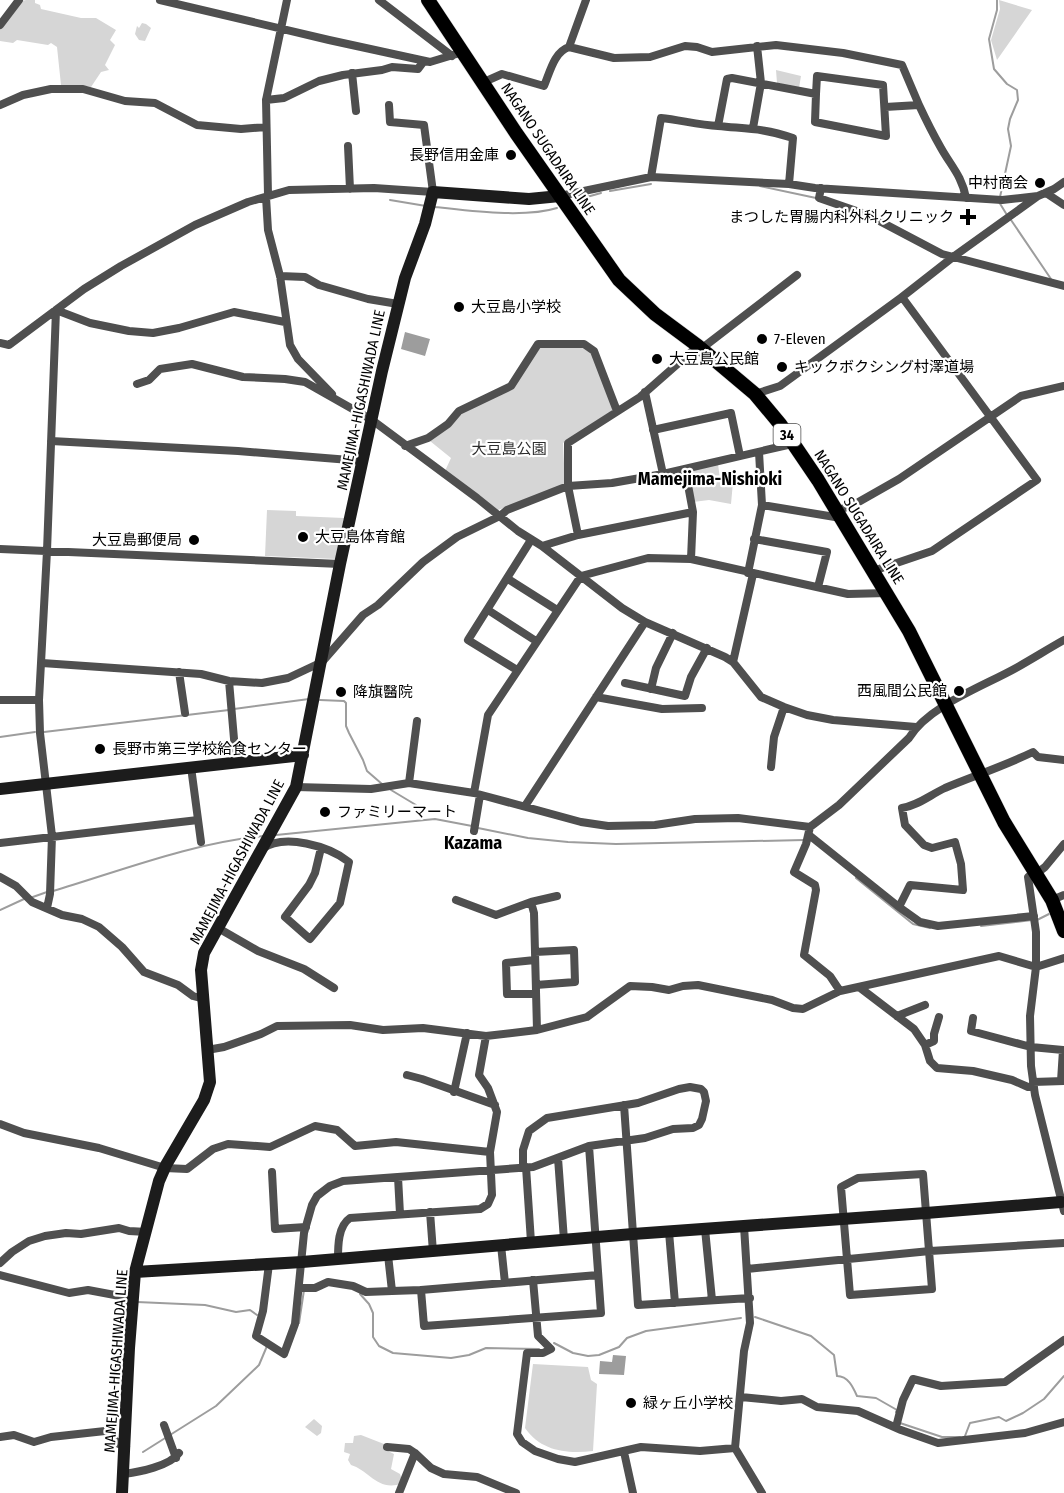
<svg xmlns="http://www.w3.org/2000/svg" width="1064" height="1493" font-family="'Fira Sans Condensed','Noto Sans JP',sans-serif">
<style>
.green{fill:#d6d6d6}
.water{fill:#9d9d9d}
.lines{fill:none;stroke-linecap:round;stroke-linejoin:round}
.stream{stroke:#9d9d9d;stroke-width:2}
.primary-casing{stroke:#dbdbdb;stroke-width:15}
.street{stroke:#4f4f4f;stroke-width:8}
.secondary{stroke:#1c1c1c;stroke-width:12}
.primary{stroke:#000;stroke-width:14}
.poi-dot{fill:#000;stroke:#fff;stroke-width:2}
.labels{text-anchor:middle;stroke-width:4.5;stroke-linejoin:round;paint-order:stroke}
.shield{fill:#fff;stroke:#4c4c4c;stroke-width:1.5}
.shield-label{font-size:14px;font-weight:bold;fill:#000}
.street-label{font-size:15px;fill:#000;stroke:#fff}
.poi-label{font-size:15px;fill:#000;stroke:#fff;text-anchor:start}
.park-label{font-size:15px;fill:#2d2d2d;stroke:#fff}
.quarter-label{font-size:18px;font-weight:bold;fill:#000;stroke:#fff}
</style>
<rect width="100%" height="100%" fill="#fff"/>
<path class="green" d="M26 0H35V3L40 5 41 9 81 18H96L116 30 110 40 115 45 105 65 109 70 101 72 91 87 77 85H61L57 47 51 43 48 45 17 40 13 43 0 41V28L22 1Z
M999 0 1032 10 997 60 991 40 1000 9Z
M142 23 146 24 151 28 145 41 139 40 135 34 137 26 139 28Z
M776 70 801 76 799 88 777 83Z
M539 347H586L591 350 613 410 563 443 565 485 498 510 445 471 451 458 430 441 463 412 513 387Z
M718 464 720 479 733 482 731 504 709 500 693 502 687 471Z
M267 510 296 511V516L344 518 336 559 265 556Z
M533 1364 588 1367 591 1380 597 1384 593 1451C566 1454 541 1451 525 1428Z
M314 1419 322 1426 321 1433 317 1436 305 1427Z
M361 1435 384 1444 388 1451 394 1454 391 1469 400 1474 403 1483C378 1493 369 1470 351 1465L348 1460 350 1454 344 1452 345 1443H353L354 1436Z"/>
<path class="water" d="M405 332 430 339 425 356 401 349Z
M613 1355 626 1356 624 1375 599 1374 600 1361 612 1362Z"/>
<g class="lines">
<path class="stream" d="M997 0V10L989 39 994 69 1007 84 1017 90 1018 100 1010 119 1008 129 1011 146 1000 197
M760 186 816 198
M610 191 651 184
M390 200 426 206
M576 200 601 193
M999 202 1007 215
M435 207C469 211 525 218 557 208
M1011 220 1051 279
M320 700 344 701 346 703V726L349 733 363 760 367 771 382 784
M234 709 309 699
M44 732 229 710
M0 737 35 732
M391 790 416 805 422 820
M478 828 528 838 568 842 616 844 804 840
M276 835 435 819 472 826
M856 878 913 924 930 928
M53 891C123 870 192 843 264 836
M30 898 47 892
M0 910 24 899
M1037 920 1051 913
M981 926 1032 920
M360 1294 369 1304 373 1313V1337L379 1346 393 1353 451 1358 469 1355 486 1348 539 1349
M137 1302 205 1305 236 1312 250 1310 257 1315
M755 1317 811 1336 834 1355 837 1376C848 1376 853 1387 857 1396L876 1398 897 1410 896 1412
M299 1323 304 1290
M554 1343 573 1353 588 1356 599 1355 619 1347 627 1338 646 1331 741 1318
M900 1423 942 1437H960
M965 1436 970 1423 999 1417 1006 1421 1023 1413 1044 1399 1064 1376
M143 1452 216 1406 259 1365 267 1346"/>
<defs>
<path id="primary" d="M428 0 516 133 619 280 655 314 698 346 755 394 780 424 818 480 909 631 1004 822 1052 900 1064 931"/>
</defs>
<use href="#primary" class="primary-casing"/>
<path class="street" d="M160 0 329 40 430 62 463 52
M379 0 452 56
M0 25 19 0
M569 47 614 58 650 57 685 46 697 47 712 52 776 45 843 53 902 65 919 105
M352 73 356 111
M484 82 502 74 544 86C550 72 554 52 569 47L586 0
M266 100 284 98 319 81 343 75 382 70 392 67 418 69 424 61
M0 105 23 95 51 89H83L125 101 155 103 197 125 241 129 266 127
M885 107 919 105C926 120 933 134 941 148 951 166 962 176 966 198
M718 126 727 79 732 78 816 94 817 76 883 85 886 136 815 122 816 94
M753 128 761 83 757 46
M348 146 350 189
M651 177 661 118C680 120 699 125 718 126 748 129 763 128 793 138L789 184
M821 188 819 198 868 215 942 254 1064 286
M1046 193 1064 205
M268 195 266 100 287 0
M560 196 651 177 789 184 815 188 1002 200 1038 196 1054 189 1064 182
M266 197 268 230 280 276 290 345 298 359 332 394
M280 276 305 277 319 285 368 299 398 304
M0 343 9 345 84 289 121 266 195 225 248 202 289 190 374 188 433 192 424 125 390 122 389 105
M701 349 797 275
M137 384 149 380 160 369 192 364 243 377 285 379 305 382 372 420 477 498 518 531 542 546 622 608 645 622 725 657 733 662 761 697 784 707 807 715 833 720 916 727
M645 392 663 474
M755 394 780 386 902 297
M653 430 731 413 740 456
M51 441 238 451 362 461
M405 446 428 438 448 424 459 411 511 386 538 344H584L594 351 617 411
M685 469 693 512 691 559
M762 505 841 518
M836 511 855 504 899 479 1021 396 1064 386
M578 535 568 486V443L640 397 698 346
M754 539 827 552 818 587
M542 546 578 535 693 512
M0 549 340 564
M873 571 932 551 1037 480 902 297 953 257 1038 196
M748 573 762 505 759 452
M508 579 557 610
M488 610 536 641
M733 662 753 574
M42 663 201 674 229 681 262 683 288 678 322 662 363 615 378 605 423 562 457 537 500 516 507 510 568 486 612 483 663 474 792 444
M517 670 468 640 531 540
M179 672 185 713
M229 681 236 762
M625 683 685 696 691 677 707 648
M651 689 656 668 673 633
M596 697 662 709 702 708
M0 700H39
M191 767 201 842
M771 767 774 737 784 707
M409 783 417 721
M296 787 371 789 409 783 474 793 581 822 608 826 655 825 695 819 738 818 810 827
M474 793 488 715 581 576 648 558 691 559 848 594 887 593
M525 806 645 622
M474 831 480 795
M809 835 899 907 920 922 938 926 1034 916
M0 843 198 820
M262 849C284 833 329 846 349 862L340 903 310 939 285 917 309 885 315 873 321 848
M1035 872 1028 877 1036 932V967L1030 1016 1031 1066 1035 1095 1064 1211
M1036 874 1045 867 1064 844
M0 877 16 886 32 902 62 915 82 919 99 927 122 947 144 972 178 985 193 996 204 999
M456 900 496 915 531 902
M1052 900 1064 895
M899 907 910 885 963 890 961 864 955 842 932 848 924 845 905 825 902 808C919 805 930 795 945 788 974 776 1004 766 1033 752L1038 757 1064 760
M47 908 50 894 52 836 40 733 39 700 47 551 56 310 90 323 129 331 153 333 179 328 234 312 285 322
M218 928 258 951 304 969 334 988
M535 952 574 950 575 982 536 985
M535 960 506 963 507 994H536
M859 987 914 1029 925 1045 930 1061 937 1068 973 1071 1012 1080 1028 1087H1034
M840 991 830 976 804 955 816 890 815 885 794 872 806 844 810 827 839 805 909 738C928 706 984 686 1016 668 1032 659 1048 649 1064 640
M897 1016 925 1005
M973 1018 971 1031 1031 1047 1063 1050 1061 1081
M537 1030 534 913 531 902 557 896
M925 1045 934 1041V1034L939 1017
M207 1050 224 1047 261 1034 277 1026 350 1025 383 1030 423 1028 486 1036 537 1030 587 1017 630 986 652 987 669 990 683 986 698 985 772 1000 793 1008 803 1009 840 991 999 956 1036 967 1064 958
M407 1075 422 1079 495 1105
M1033 1082 1064 1081
M454 1092 467 1033
M624 1105 638 1305 750 1298
M0 1124 24 1133 99 1148 165 1168 187 1169 213 1149 228 1144 270 1147 315 1126 337 1130 355 1146 396 1142 490 1152
M558 1158 564 1240
M526 1167 531 1242
M272 1172 275 1229 306 1227
M923 1174 932 1289 850 1295 841 1187 858 1178Z
M398 1177 400 1214
M430 1212 433 1252
M744 1226 750 1323 744 1351 735 1448 762 1493
M705 1229 712 1300
M669 1232 675 1303
M501 1245 505 1283
M388 1255 392 1291 421 1290 424 1326 601 1313 589 1146
M338 1259C338 1246 338 1226 350 1218L480 1209 488 1204 492 1195 490 1152 497 1112 488 1088 479 1075 486 1036
M0 1263 12 1252 29 1241 45 1236 66 1233 81 1234 119 1228 129 1231 147 1232
M269 1264 263 1311 256 1336 284 1354 295 1324 304 1233 312 1205 317 1196 330 1186 343 1181 533 1167 589 1146 645 1138 673 1129 693 1128 699 1125 702 1119 706 1101 704 1092 701 1089 690 1087 679 1089 638 1103 547 1118 529 1131 523 1150V1167
M747 1269 930 1251 1064 1243
M0 1275 69 1293 88 1290 120 1296 133 1303
M533 1280 538 1336 551 1349 543 1353H527L517 1434 522 1442 535 1451 558 1459 575 1462 641 1447 700 1451 735 1448
M299 1288H315L328 1282 353 1286 366 1292 392 1291
M421 1290 598 1275
M741 1397 781 1401 802 1399 817 1407 858 1411 901 1430 938 1443 1025 1433 1064 1422
M164 1425 176 1458
M896 1427 903 1400 913 1379 941 1386 1005 1382 1064 1340
M0 1437 14 1435 34 1442 51 1437 105 1431 119 1444 126 1447
M387 1447 409 1449 415 1453
M624 1452 633 1493
M124 1474C139 1472 170 1466 179 1453
M399 1493 415 1453 431 1468 444 1474 477 1477 516 1493"/>
<path class="secondary" d="M0 789 303 755
M135 1272 302 1262 633 1234 926 1213 1061 1202
M122 1493 129 1348 135 1272 159 1181 166 1165 204 1100 210 1082 201 970 204 953 296 787 340 564 382 371 405 278 425 224 433 192 529 199 560 196"/>
<use href="#primary" class="primary"/>
</g>
<g class="poi-dot">
<circle cx="511" cy="155" r="6"/>
<circle cx="1040" cy="183" r="6"/>
<path d="M965 208h6v6h6v6h-6v6h-6v-6h-6v-6h6z"/>
<circle cx="459" cy="307" r="6"/>
<circle cx="762" cy="339" r="6"/>
<circle cx="657" cy="359" r="6"/>
<circle cx="782" cy="367" r="6"/>
<circle cx="303" cy="537" r="6"/>
<circle cx="194" cy="540" r="6"/>
<circle cx="959" cy="691" r="6"/>
<circle cx="341" cy="692" r="6"/>
<circle cx="100" cy="749" r="6"/>
<circle cx="325" cy="812" r="6"/>
<circle cx="631" cy="1403" r="6"/>
</g>
<g class="labels">
<rect class="shield" x="773.5" y="424" width="27" height="22" rx="4.5"/>
<g class="shield-label">
<text x="787" y="440">34</text>
</g>
<g class="street-label">
<text transform="translate(548 149) rotate(56)" y="5">NAGANO SUGADAIRA LINE</text>
<text transform="translate(361 400) rotate(-78)" y="5">MAMEJIMA-HIGASHIWADA LINE</text>
<text transform="translate(859 517) rotate(58)" y="5">NAGANO SUGADAIRA LINE</text>
<text transform="translate(237 862) rotate(-62)" y="5">MAMEJIMA-HIGASHIWADA LINE</text>
<text transform="translate(116 1361) rotate(-86)" y="5">MAMEJIMA-HIGASHIWADA LINE</text>
</g>
<g class="poi-label">
<text x="499" y="160" text-anchor="end">長野信用金庫</text>
<text x="1028" y="188" text-anchor="end">中村商会</text>
<text x="954" y="222" text-anchor="end">まつした胃腸内科外科クリニック</text>
<text x="471" y="312">大豆島小学校</text>
<text x="774" y="344">7-Eleven</text>
<text x="669" y="364">大豆島公民館</text>
<text x="794" y="372">キックボクシング村澤道場</text>
<text x="315" y="542">大豆島体育館</text>
<text x="182" y="545" text-anchor="end">大豆島郵便局</text>
<text x="947" y="696" text-anchor="end">西風間公民館</text>
<text x="353" y="697">降旗醫院</text>
<text x="112" y="754">長野市第三学校給食センター</text>
<text x="337" y="817">ファミリーマート</text>
<text x="643" y="1408">緑ヶ丘小学校</text>
</g>
<g class="park-label">
<text x="509" y="454">大豆島公園</text>
</g>
<g class="quarter-label">
<text x="710" y="485">Mamejima-Nishioki</text>
<text x="473" y="849">Kazama</text>
</g>
</g>
</svg>
